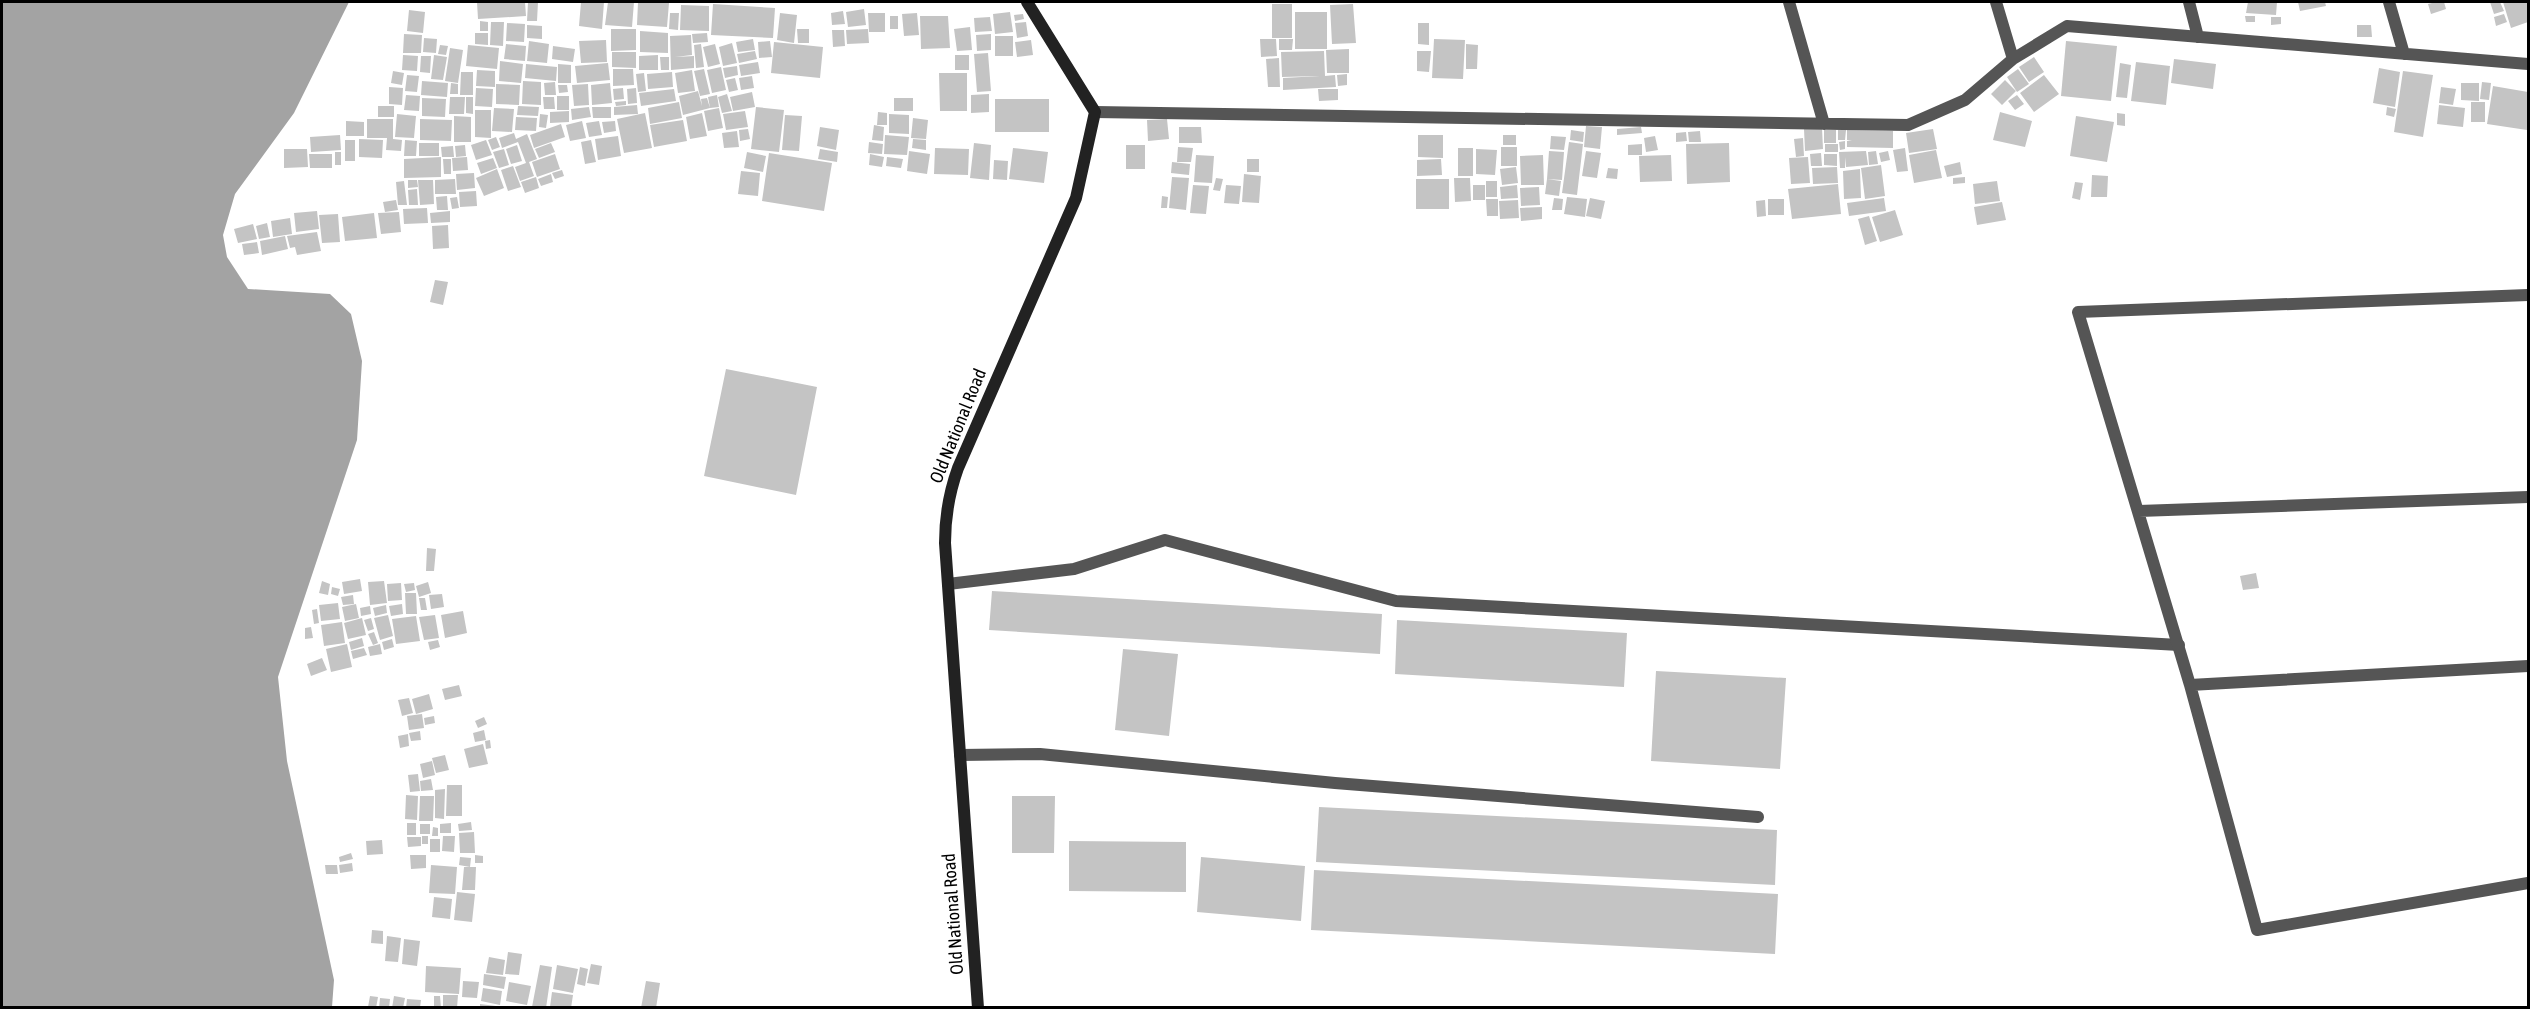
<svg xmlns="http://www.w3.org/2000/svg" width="2530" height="1009" font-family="'Asap Condensed',sans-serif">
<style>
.water{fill:#a3a3a3}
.building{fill:#c4c4c4}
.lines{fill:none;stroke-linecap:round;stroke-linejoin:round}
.service{stroke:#555;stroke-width:12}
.minor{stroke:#555;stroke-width:12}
.secondary{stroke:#222;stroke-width:12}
.labels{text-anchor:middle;stroke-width:4.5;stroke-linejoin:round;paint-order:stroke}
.street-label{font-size:18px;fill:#000;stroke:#fff}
</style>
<rect width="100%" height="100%" fill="#fff"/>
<path class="water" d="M2 2H349L294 113 235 194 223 235 227 257 248 289 330 294 351 314 362 361 357 440 278 677 287 761 334 980 332 1007H2Z"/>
<path class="building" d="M477 2H525L526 16 478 19Z
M528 2H538L537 21H527Z
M581 2H604L602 29 579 26Z
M608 2H634L632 27 605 25Z
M638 2 669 3 667 27 637 25Z
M2248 2H2277L2276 15 2246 13Z
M2298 2H2325L2326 6 2300 11Z
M2436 2H2444L2446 9 2431 14 2428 4Z
M2490 2H2500L2504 11 2494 14Z
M2503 2H2528V22L2511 28Z
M713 4 775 8 773 38 711 35Z
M1272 4H1292V38H1272Z
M1353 4 1356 43 1332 44 1330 5Z
M681 5 709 6V31L680 30Z
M864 9 866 25 848 27 846 12Z
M409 10 425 12 423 33 407 31Z
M843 11 845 24 832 25 831 13Z
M1010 12 1013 32 995 34 993 14Z
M1295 12H1327V49H1295Z
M670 13H679L678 30 669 29Z
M780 13 797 15 794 43 777 40Z
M868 13H885V32H869Z
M917 13 919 35 904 36 902 14Z
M1023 14 1024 19 1015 21 1014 15Z
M2504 14 2507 22 2496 26 2494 17Z
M890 16H898V29H890Z
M920 16H948L950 48 921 49Z
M2245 16H2255V22H2246Z
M990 17 992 31 975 32 974 18Z
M2271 17H2281V24L2271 25Z
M480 21 488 22V31H480Z
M491 22H504L503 46 490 45Z
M1026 22 1028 36 1017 38 1015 23Z
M507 23 525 24 524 42 506 41Z
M1418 23H1429V45L1418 44Z
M527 25 542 26V39L527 38Z
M2357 25H2371L2372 37H2357Z
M970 27 972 50 957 51 954 29Z
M611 29H636V50L611 51Z
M797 29H809V43H798Z
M868 29 869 43 847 44 846 30Z
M832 30H844L845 46 833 47Z
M640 31 668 33V53L640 52Z
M475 33H488V45L475 44Z
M707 33 708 42 693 43 692 34Z
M404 34 422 35 421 53H403Z
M991 34V50L977 51 976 35Z
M691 35 692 55 675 57 694 56V68L671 70 670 36Z
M995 36H1013V56H995Z
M424 38 437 39 436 53 423 52Z
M753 39 755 50 738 52 736 42Z
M1260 39H1276L1277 56 1261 57Z
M1279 39H1293L1292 50H1279Z
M1434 39 1465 40 1463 79 1432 78Z
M606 40 607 62 581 63 579 41Z
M1031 40 1033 55 1017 57 1015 42Z
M529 41 549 44 547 63 527 61Z
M770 41 772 57 759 58 758 42Z
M2066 41 2117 46 2111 101 2061 96Z
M774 42 823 47 820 78 771 73Z
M732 43 737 63 723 66 719 47Z
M506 44 526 46 525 61 504 59Z
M701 44 704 67 696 68 694 45Z
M715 44 720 64 708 67 703 47Z
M1466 44 1478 45 1477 69H1466Z
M440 45 448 46 446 55 438 54Z
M468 45 499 48 497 69 466 66Z
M553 46 575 49 573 62 552 59Z
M450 48 463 50 458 83 445 81Z
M1349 49V73H1327L1326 50Z
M755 51 757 59 739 63 737 54Z
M1324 51 1325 76 1335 75 1336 87 1283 90V78L1320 76 1282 77 1281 52Z
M1417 51H1431L1429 72 1417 71Z
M612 52H636V68L612 67Z
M988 53 991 91 977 92 974 54Z
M403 55 418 56 417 71 402 70Z
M434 55 447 57 443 80 431 79Z
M658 55V70H639V56Z
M955 55H969V70H955Z
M421 56H431L430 73 420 72Z
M660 57H669V70H661Z
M2034 57 2044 72 2029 82 2019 67Z
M1279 58 1280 87H1268L1266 59Z
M2174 59 2216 64 2213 89 2171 83Z
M500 61 523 64 521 83 499 81Z
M758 62 760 73 741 76 739 65Z
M2136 62 2170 66 2166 105 2131 101Z
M608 63 610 80 577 83 575 66Z
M2120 63 2131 65 2127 98 2116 97Z
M526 64 557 67 556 81 525 78Z
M558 64 571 65V83H558Z
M737 66 738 75 725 78 723 68Z
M721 67 726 90 712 93 707 70Z
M2379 68 2400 72 2395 107 2373 103Z
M613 69H633L634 85 613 86Z
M704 69 710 94 700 96 694 71Z
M2018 69 2029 84 2017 92 2007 77Z
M477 70 495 71V87L476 86Z
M692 70 695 91 678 93 675 73Z
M393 71 404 73 402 85 391 83Z
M2403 71 2433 75 2423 137 2394 132Z
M461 72H473V95H460Z
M672 72 673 87 648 89 647 74Z
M644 73 646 91 638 92 636 74Z
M939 73H967V111H940Z
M1347 74V85L1338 86 1337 75Z
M407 75 419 76 417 92 405 91Z
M2044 75 2059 94 2034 112 2020 93Z
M752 76 754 88 741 90 739 78Z
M735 78 738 90 729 92 726 80Z
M2005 80 2016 91 2002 105 1991 94Z
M422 81 448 83 447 97 421 95Z
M523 81 541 82V105L522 104Z
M555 82 556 95H545L544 83Z
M2482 82 2491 83 2489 100 2480 99Z
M451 83 458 84V94H450Z
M610 83 612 103 592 105 591 85Z
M2461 83H2479V101L2461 100Z
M496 84 520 85 519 105 496 104Z
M588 84 589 105 574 106 572 85Z
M558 85H567L568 92 559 93Z
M2493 86 2528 92 2527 130 2487 124Z
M389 87 403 88 402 105 389 104Z
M2441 87 2456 89 2453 105 2439 103Z
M476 88 493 89 492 107 475 106Z
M623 88 624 99 614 100 613 89Z
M636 88 637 103 628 104 627 89Z
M674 89 676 101 641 106 639 93Z
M1318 89H1338V100L1319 101Z
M698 91 702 106 701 99 707 98 710 108 683 115 679 96Z
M752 92 755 107 733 111 730 97Z
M727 94 732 111 722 113 718 97Z
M989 94V112L971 113V95Z
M406 95 420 96 419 111 404 110Z
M717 95 719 107 710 108 708 97Z
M2017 95 2024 104 2015 110 2008 101Z
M557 96H569V110H557Z
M450 97H465L464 114H449Z
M466 97H473V114L466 113Z
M543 97H554L555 109H544Z
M422 98 446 99 445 117 422 116Z
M894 98H913V111H894Z
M995 99H1049V132H995Z
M626 101V105L616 106 615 102Z
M679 102 682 118 650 124 648 108Z
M2471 102H2485V122H2471Z
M637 105 638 114 614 115V107Z
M2439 105 2465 108 2463 127 2437 124Z
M378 106H394V117H378Z
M518 106 539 107 538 116 517 115Z
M589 107 591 117 572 120 571 109Z
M592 107H611V118H593Z
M756 107 784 110 779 152 751 149Z
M2387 107 2396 109 2394 117 2386 115Z
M494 108 514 109 512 132 492 131Z
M719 108 723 128 708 131 704 111Z
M475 110H491V138L475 137Z
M569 111V122L550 123V112Z
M745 111 748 127 726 130 723 114Z
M878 112 887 113V125H877Z
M2000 112 2032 121 2025 147 1993 140Z
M645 113 652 148 624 153 617 119Z
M702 113 707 136 690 139 686 117Z
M2117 113 2125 114V126L2117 125Z
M397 114 416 116 414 138 395 137Z
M540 114 548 115 546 128 539 127Z
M889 114 909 115V134L889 133Z
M785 115 802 116 799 151 782 150Z
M454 116 471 117V142H454Z
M2076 116 2114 122 2107 162 2070 156Z
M516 117 537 118 536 131 515 130Z
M913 118 928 120 926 139 911 138Z
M367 119H393V139L402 140 401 151 386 150 387 138H367Z
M420 119 452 120 451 141 420 140Z
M1167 119 1169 139 1148 141 1147 120Z
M683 120 687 141 654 147 650 125Z
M346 121 364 122V136H346Z
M582 121 586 138 570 141 566 125Z
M599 121 602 135 589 137 586 123Z
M615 121 616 131 604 133 602 122Z
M561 124 565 137 534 148 530 135Z
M874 125 884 127 883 141 872 140Z
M1586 126 1602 127 1600 149 1584 147Z
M820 127 839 130 836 150 817 146Z
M1179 127H1201L1202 143H1179Z
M1641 127 1642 133 1617 135V129Z
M1822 128 1823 149 1805 151 1804 129Z
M748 129 750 139 740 141 739 130Z
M1933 129 1937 149 1909 153 1906 133Z
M1571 130 1584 132 1583 142 1570 140Z
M1824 130H1836V143H1824Z
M1838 130H1846L1845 140H1838Z
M1847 130 1893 131V148L1847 147V141L1852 140H1847Z
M737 131 739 147 724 148 722 133Z
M1700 131 1701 142H1689L1688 132Z
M1686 132 1687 141 1676 142V133Z
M514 133 516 139 527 134 537 159 529 162 534 176 520 181 515 167 526 163 518 142 502 148 499 138Z
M340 135 341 150 311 152 310 137Z
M885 135 909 137 907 155 884 154Z
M1418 135H1443V158L1418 157Z
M1503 135H1516V145H1503Z
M618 136 621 156 598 160 595 139Z
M1551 136 1566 137 1564 150 1550 149Z
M1655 136 1658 150 1646 152 1644 138Z
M496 137 500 147 492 150 488 140Z
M1803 138 1804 156 1796 157 1794 139Z
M359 139 383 140 382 158 359 157Z
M913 139 926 140V150L912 148Z
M345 140H355V161H345Z
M405 140 417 141 416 156H404Z
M486 140 492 155 476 160 471 145Z
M591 140 596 162 585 164 581 142Z
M1845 141V149L1840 150 1839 142Z
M869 142 883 144 882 154 868 153Z
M1569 142 1583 144 1577 195 1562 193Z
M419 143H439V156H419Z
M551 143 555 152 539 158 535 149Z
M974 143 991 145 989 180 970 178Z
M1729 143 1730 182 1687 184 1686 144Z
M1642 144V155H1628V145Z
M1825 144H1838V152H1825Z
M465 145 466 156 456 157 455 146Z
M517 145 522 161 511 164 506 149Z
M1126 145H1145V169H1126Z
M453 146 454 157H442L441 147Z
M1178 147 1193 148 1191 162H1177Z
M1501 147H1517V166H1501Z
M935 148 969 149 968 175 934 174Z
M1013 148 1048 152 1044 183 1009 179Z
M1458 148H1473V176H1458Z
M1905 148 1908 171 1897 172 1893 150Z
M284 149H307L308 167 284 168Z
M504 149 509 165 499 168 493 152Z
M820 149 838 152 837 162 818 159Z
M1476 149 1497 150 1495 175 1476 174Z
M1936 150 1942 178 1914 183 1909 155Z
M909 151 930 154 927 174 907 171Z
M1549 151 1564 152 1562 180 1547 179Z
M1586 151 1601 153 1597 178 1582 176Z
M1866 151 1868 165 1846 167 1845 157V168H1840L1839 152Z
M1876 151 1878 164 1869 165 1868 152Z
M1888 151 1890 160 1881 162 1879 153Z
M335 152H341V165H335Z
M747 152 766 156 763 172 744 168Z
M769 153 832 163 824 211 762 201Z
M1821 153 1822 166H1811L1810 154Z
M309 154H332V168H310Z
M555 154 560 169 537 177 532 162Z
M870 154 884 157 882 167 869 165Z
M1824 154H1837V166L1824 165Z
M1196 155 1214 156 1212 183 1194 182Z
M1543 155 1544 185H1521L1520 156Z
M1671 155 1672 181 1640 182 1639 156Z
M441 157V177L404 178V159Z
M467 157 468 170 453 171 452 158Z
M887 157 903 159 901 168 886 166Z
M1808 157 1810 183 1791 184 1789 158Z
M493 158 497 168 481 174 477 163Z
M443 159H451V174H444Z
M1247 159H1259V172H1247Z
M1441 159 1442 175 1417 176V160Z
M994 160 1008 161 1007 180 993 179Z
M1172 162 1190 164 1189 175 1171 173Z
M1960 162 1962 174 1947 177 1944 166Z
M1881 165 1885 196 1865 199 1861 168Z
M513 166 521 187 508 191 501 170Z
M1516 167 1518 183 1502 185 1500 169Z
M1837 167 1838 183 1813 184 1812 168Z
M1608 168 1618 169 1617 179 1606 178Z
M497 169 504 188 484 196 476 178Z
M1860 169 1861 198 1844 199 1843 171Z
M562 170 564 176 555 179 552 173Z
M741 171 760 173 758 196 738 194Z
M474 173 475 188 457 190 456 174Z
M551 174 553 182 541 186 538 179Z
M1244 174 1261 176 1259 203 1242 202Z
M2092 175 2108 176 2107 197H2091Z
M536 177 539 188 525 193 521 182Z
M1172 177 1189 178 1186 210 1169 208Z
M1965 177V183L1953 184V178Z
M1216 178 1223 179 1220 191 1213 190Z
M1454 178H1470L1471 201 1455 202Z
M455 179 456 194H435V180Z
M1416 179H1449V209H1416Z
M1547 179 1561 181 1559 196 1545 194Z
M408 180H417L418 187 408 188Z
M418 180H433L434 204 420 205Z
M404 181 407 205H398L396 182Z
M1486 181H1497V197H1486Z
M1997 181 2000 201 1975 204 1973 184Z
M2075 182 2083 183 2080 200 2072 198Z
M1838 184 1841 214 1792 219 1788 189Z
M1193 185 1209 186 1206 214 1190 213Z
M1226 185 1241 186 1239 204 1224 203Z
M1473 185H1485V200H1473Z
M1517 185 1518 198 1501 199 1500 187Z
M1539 187 1540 205 1521 206 1520 188Z
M417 189 418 205H409L408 190Z
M476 191 477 206 460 207 459 192Z
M447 196 448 210H437L436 197Z
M1162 196 1168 197 1167 208H1161Z
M457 197 459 208 452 209 450 198Z
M1567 197 1587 199 1585 217 1564 214Z
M1554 198 1563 199 1562 210H1552Z
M1590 198 1605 201 1601 219 1586 216Z
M1884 198 1886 211 1849 216 1847 203Z
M1486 199H1498V216H1487Z
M1768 199H1784V215H1768Z
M396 200 398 210 385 212 383 202Z
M1518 200 1519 218 1500 219 1499 201Z
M1765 200 1766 216 1757 217 1756 201Z
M2002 202 2006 220 1977 225 1974 207Z
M1542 207V219L1521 221 1520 208Z
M427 208 428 223 404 224 403 209Z
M1895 210 1903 235 1880 242 1872 217Z
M317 211 319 229 296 232 294 213Z
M450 211V222L431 223 430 213Z
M399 212 401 232 381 234 378 213Z
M374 213 377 238 345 241 342 217Z
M338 214 340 242 322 243 319 215Z
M1869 216 1877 241 1865 245 1858 219Z
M290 218 292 234 273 237 271 221Z
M267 223 270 237 259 239 256 226Z
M253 224 257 239 238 243 234 229Z
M448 225 449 248 433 249 432 226Z
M317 232 321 251 297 255 295 247 290 248 287 236Z
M285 236 288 249 262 255 260 241Z
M257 242 259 253 244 255 242 244Z
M435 280 448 282 443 305 430 302Z
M726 369 817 387 796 495 704 476Z
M427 548 436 549 434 571H426Z
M2256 573 2259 588 2243 590 2240 576Z
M360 579 362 591 344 594 342 582Z
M322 581 330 584 328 595 319 593Z
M384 581 387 603 370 605 368 582Z
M428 582 431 593 419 597 416 586Z
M401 583 402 600 388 601 387 584Z
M414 583 415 590 406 592 404 584Z
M332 587 340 589 338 596 331 594Z
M992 591 1382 614 1380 654 989 630Z
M405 593H416L417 614H406Z
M442 594 444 607 431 609 429 595Z
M353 595 354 604 343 605 341 597Z
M419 598H425L427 610H421Z
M338 603 340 619 321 621 319 605Z
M356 604 359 618 345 621 342 607Z
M402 604 403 614 391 616 389 606Z
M386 605 387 613 375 616 373 608Z
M370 606 371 614 361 616 360 608Z
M317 609 319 623 314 624 312 610Z
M463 611 467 633 445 638 441 615Z
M388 615 393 636 380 640 374 618Z
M435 615 439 638 424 640 419 617Z
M416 616 420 641 396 644 392 619Z
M362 618 366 635 348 639 344 623Z
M371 618 374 629 368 631 364 620Z
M1397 620 1627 633 1624 687 1395 674Z
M342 622 345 643 324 646 321 625Z
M311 627 313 638 305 639V628Z
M374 632 378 643 373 645 368 634Z
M362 638 364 646 351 650 349 642Z
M392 639 394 647 384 650 382 642Z
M438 640 440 647 430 650 428 642Z
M347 644 352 667 331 672 326 649Z
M380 644 382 654 370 656 368 647Z
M364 648 367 655 353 659 351 651Z
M1123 649 1178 654 1169 736 1115 730Z
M322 658 327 670 311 676 307 664Z
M1656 671 1786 678 1780 769 1651 761Z
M459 685 462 696 445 700 442 689Z
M429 694 433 709 416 714 412 699Z
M409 698 413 713 402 716 398 700Z
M422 714 424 728 409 730 407 716Z
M434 716 435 723 425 725 424 718Z
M484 717 487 724 478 728 475 721Z
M484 730 486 740 475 742 473 733Z
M420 731 421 740 411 741 409 733Z
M408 734 409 746 400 748 398 736Z
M490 740 491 748 486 749 485 741Z
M483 744 488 764 469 768 464 749Z
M445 755 449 770 436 773 432 758Z
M432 761 435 775 423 778 420 764Z
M418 774 420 791 410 792 408 775Z
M431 779 433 790 421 791 420 781Z
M447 785H462V816H446Z
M445 789 444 819 435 818V790Z
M406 795 418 796 417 820 405 819Z
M420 796H434L433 821H419Z
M1012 796H1055L1054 853H1012Z
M1319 807 1777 830 1775 885 1316 862Z
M471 822 472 830 459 831 458 824Z
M407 823H416V835H407Z
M451 823V833H440V824Z
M420 824H430V834H420Z
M433 827 438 828V836H432Z
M474 832 475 853H460L459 833Z
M422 836H428V844H422Z
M443 836H455L454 852 442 851Z
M407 837H421V846L408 847Z
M430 839H440V852H430Z
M382 840 383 854 367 855 366 841Z
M1069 841 1186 842V892L1069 891Z
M351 853 353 859 340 862 339 857Z
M410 855H426V868L411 869Z
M475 855 483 856V863H475Z
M460 857 471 858 470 867 459 865Z
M1201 857 1305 866 1301 921 1197 912Z
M352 863 353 871 340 873 339 865Z
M325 865H337L338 874H326Z
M431 865 457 867 455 894 429 893Z
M464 867H476L475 890H462Z
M1314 870 1778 894 1775 954 1311 930Z
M457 892 475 894 472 922 454 920Z
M434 897 452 899 450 919 432 917Z
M372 930 383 931V944L371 943Z
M387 936 401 938 398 962 385 961Z
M404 939 420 941 417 966 402 964Z
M508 952 522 954 519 975 505 974Z
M489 957 505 960 503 975 486 973Z
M591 964 602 966 599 985 587 983Z
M540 965 552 967 546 1008 532 1007Z
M557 965 578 969 573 993 553 989Z
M426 966 461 968 459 994 425 992Z
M580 967 588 969 585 986 577 984Z
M484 974 506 977 504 989 483 985Z
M463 981 479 982 477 998 462 997Z
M646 981 660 983 656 1008H641Z
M509 982 531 986 527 1005 506 1001Z
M483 988 502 991 500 1005 481 1001Z
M552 992 573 995 571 1008 550 1007Z
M443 995H458L457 1008H443Z
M370 996 378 997 376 1008 368 1007Z
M394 996 405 998 403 1008H392Z
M434 996H440L441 1008H434Z
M380 998 390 999 389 1008H379Z
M407 999 421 1000 420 1008H406Z
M480 1004 496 1006V1008H480Z"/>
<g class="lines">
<path class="service" d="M948 584 1074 569 1165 540 1396 601 2179 645
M960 755 1040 754 1335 783 1758 817"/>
<path class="minor" d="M1789 2 1824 124
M1996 2 2013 59
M2189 2 2198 37
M2389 2 2404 54
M1095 112 1908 125 1965 100 2013 59 2067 26 2528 64
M2528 295 2078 312 2190 685 2257 930 2528 883
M2139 511 2528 497
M2190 685 2528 666"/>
<path class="secondary" d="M978 1008 945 543C945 516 949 493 958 468L1076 198 1095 112 1027 2"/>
</g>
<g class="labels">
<g class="street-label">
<text transform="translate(958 426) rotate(-68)" y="6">Old National Road</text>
<text transform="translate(953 914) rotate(-94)" y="6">Old National Road</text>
</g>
</g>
<rect width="2530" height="1009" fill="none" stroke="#000000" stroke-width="6"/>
</svg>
